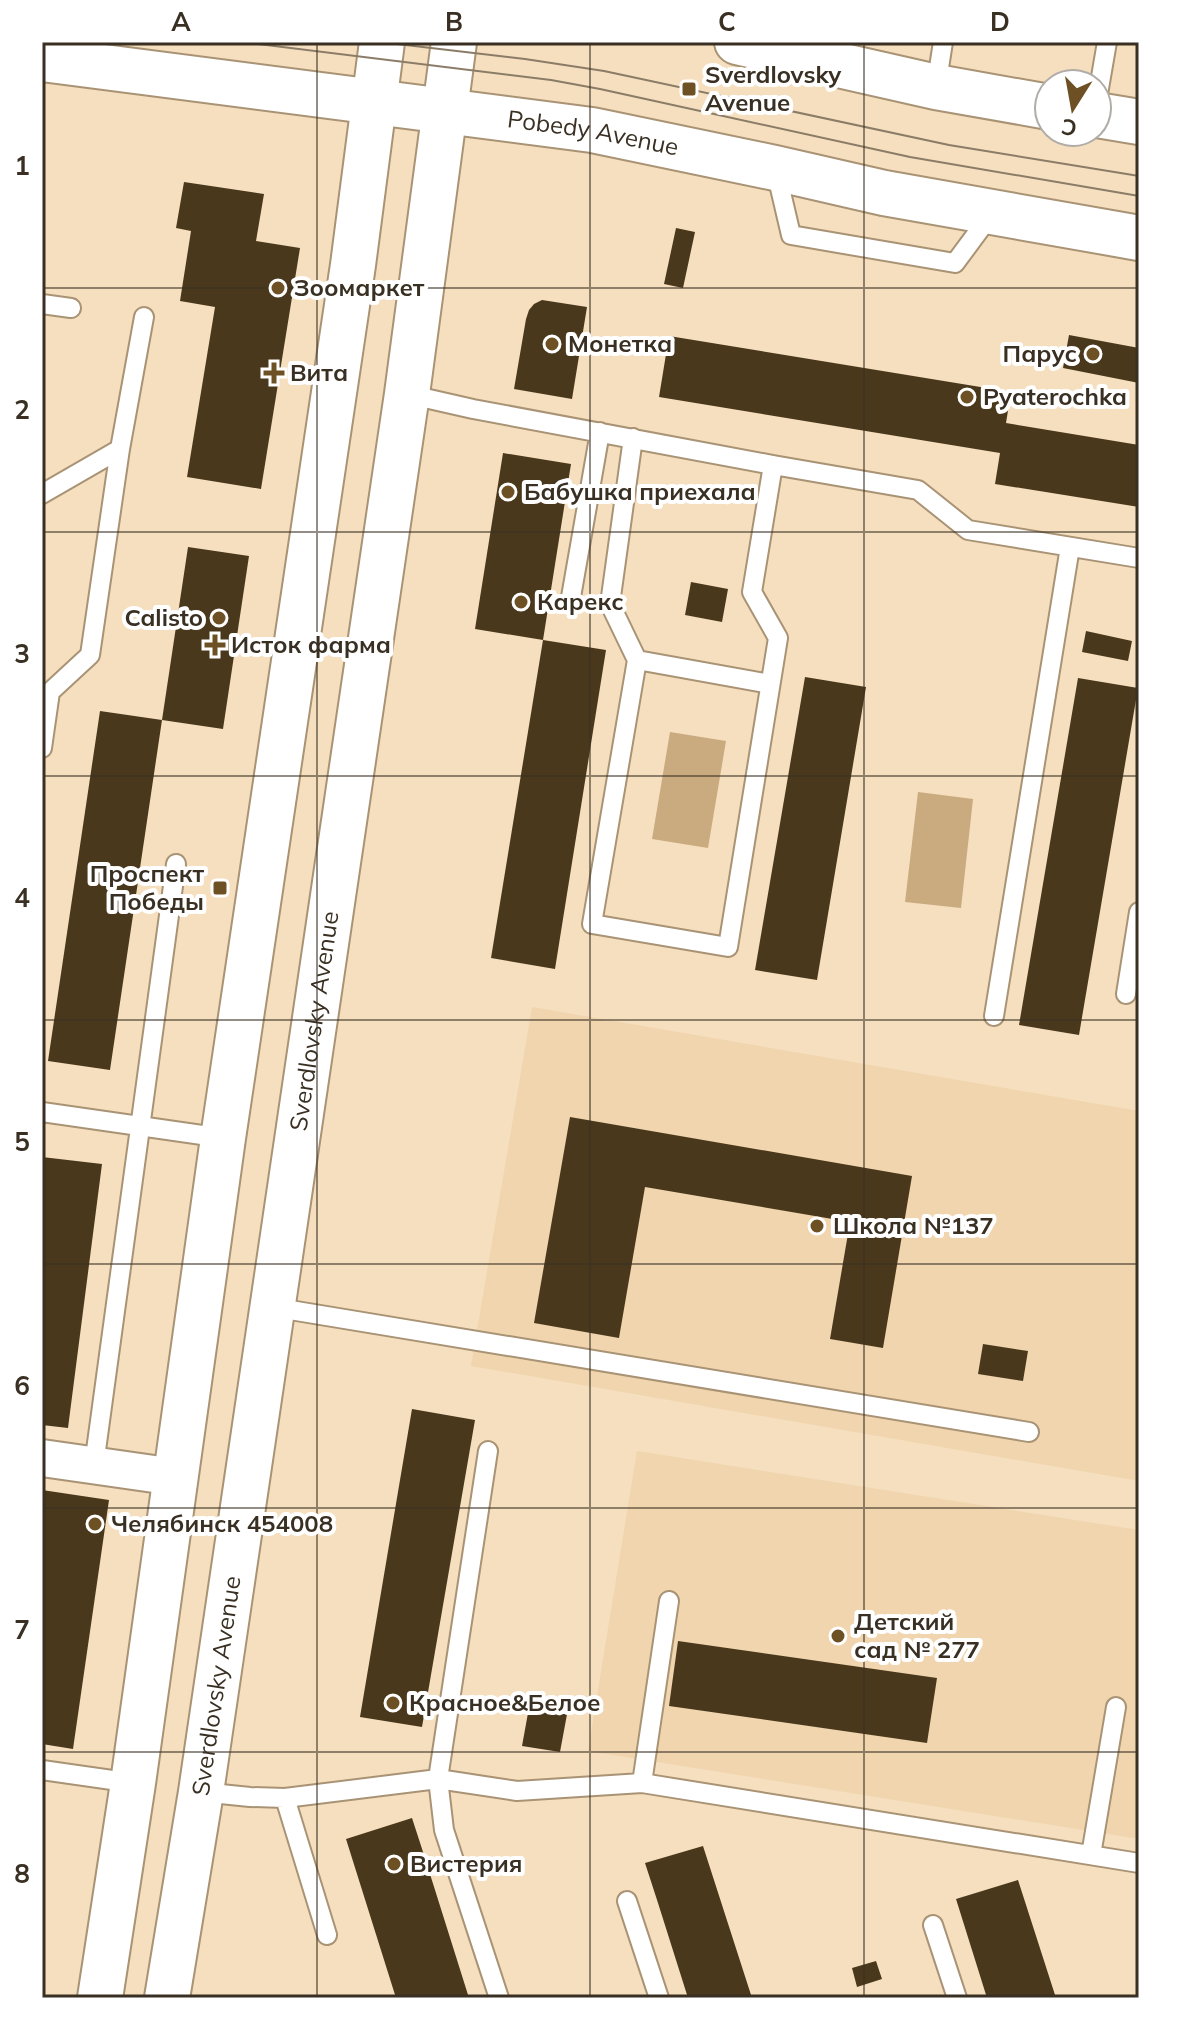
<svg xmlns="http://www.w3.org/2000/svg" width="1181" height="2040" font-family="Mulish,sans-serif">
<style>
.built{fill:#f0d5ae}
.green{fill:#c9ab7f}
.building{fill:#4a381c}
.lines{fill:none;stroke-linecap:round;stroke-linejoin:round}
.lane-casing{stroke:#a99375;stroke-width:22}
.street-casing{stroke:#a99375;stroke-width:40}
.primary-casing{stroke:#a99375;stroke-width:48}
.lane{stroke:#fff;stroke-width:18}
.street{stroke:#fff;stroke-width:36}
.primary{stroke:#fff;stroke-width:44}
.tram{stroke:#8b7c67;stroke-width:2}
.grid{fill:none;stroke:#393023;stroke-width:2;stroke-opacity:0.55}
.poi-dot{fill:#6d5023;stroke:#fff;stroke-width:3}
.labels{text-anchor:middle;stroke-width:8;stroke-linejoin:round;paint-order:stroke}
.poi-label{font-size:24px;font-weight:bold;fill:#393023;stroke:#fff;text-anchor:start}
.street-label{font-size:24px;fill:#393023;stroke:#fff}
.neatline{fill:none;stroke:#393023;stroke-width:3}
.grid-label{font-size:26px;text-anchor:middle;font-weight:bold;fill:#393023}
</style>
<rect width="100%" height="100%" fill="#f6dfbf"/>
<path class="built" d="M532 1007 1139 1111V1481L471 1366Z
M637 1451 1139 1530V1839L588 1751Z"/>
<path class="green" d="M670 732 726 741 708 848 652 839Z
M918 792 973 799 961 908 905 902Z"/>
<path class="building" d="M184 182 264 194 256 241 300 248 261 489 187 477 215 307 180 301 191 231 176 228Z
M676 228 695 232 683 288 664 284Z
M542 300 587 307 572 399 514 389 526 319 529 310 534 304Z
M1069 335 1139 348V383L1063 368Z
M669 336 1011 392 1006 423 1139 445V507L995 484 1000 453 659 397Z
M503 453 571 464 543 640 475 629Z
M188 547 249 556 223 729 162 720 110 1070 48 1061 100 711 162 720Z
M691 582 728 589 722 622 685 615Z
M1086 631 1132 641 1128 661 1082 652Z
M543 640 606 650 555 969 491 958Z
M805 677 866 687 817 980 755 970Z
M1078 678 1138 688 1079 1035 1019 1025Z
M570 1117 912 1176 883 1348 830 1339 850 1222 645 1187 619 1338 534 1323Z
M42 1157 102 1164 68 1428 42 1425Z
M983 1344 1028 1351 1023 1381 978 1374Z
M412 1409 475 1420 422 1727 360 1717Z
M42 1490 109 1500 73 1749 42 1744Z
M678 1641 937 1678 927 1743 669 1706Z
M530 1702 568 1709 560 1752 522 1746Z
M412 1818 424 1855 469 1998H396L346 1839Z
M703 1846 752 1998H688L658 1903 645 1863Z
M1018 1880 1056 1998H987L956 1899Z
M876 1961 882 1979 857 1987 852 1968Z"/>
<g class="lines">
<defs>
<path id="lane" d="M936 87 943 42
M1097 100 1107 42
M776 171 791 235 955 263 992 213
M42 304 71 308
M407 394 473 409 773 465 918 490 968 530 1139 558
M633 438 610 604 637 660 592 924 728 947 778 638 752 592 773 465
M42 494 120 449
M571 597 600 432
M637 660 770 684
M42 748 50 692 90 655 120 449 144 317
M1126 994 1139 912
M994 1016 1070 547
M42 1112 223 1138
M272 1307 1029 1432
M488 1451 438 1779 444 1830 499 1998
M94 1465 176 864
M42 1770 133 1783
M642 1783 669 1601
M201 1792 250 1797 285 1798 438 1779 517 1791 642 1783 1139 1863
M285 1798 327 1935
M1091 1855 1116 1707
M627 1901 659 1998
M933 1925 957 1998"/>
<path id="street" d="M42 1458 175 1477"/>
<g id="primary">
<path d="M737 42 936 87 1049 107"/>
<path id="s1" d="M42 59 592 130 775 168 884 193 1139 238"/>
<path d="M1097 115 1139 122"/>
<path d="M100 1998 133 1783 223 1138 353 265 382 42"/>
<path id="s2" d="M167 1998 201 1792 407 394 454 42"/>
</g>
</defs>
<use href="#lane" class="lane-casing"/>
<use href="#street" class="street-casing"/>
<use href="#primary" class="primary-casing"/>
<use href="#lane" class="lane"/>
<use href="#street" class="street"/>
<use href="#primary" class="primary"/>
<path class="tram" d="M242 42 551 80 600 89 910 157 1139 196
M380 42 525 59 604 71 949 145 1139 176"/>
</g>
<path class="grid" d="M317 42V1998M590 42V1998M864 42V1998M42 288H1139M42 532H1139M42 776H1139M42 1020H1139M42 1264H1139M42 1508H1139M42 1752H1139"/>
<g class="poi-dot">
<rect x="681" y="81" width="16" height="16" rx="4"/>
<circle cx="278" cy="288" r="8"/>
<circle cx="552" cy="344" r="8"/>
<circle cx="1093" cy="354" r="8"/>
<path d="M270 361h8v8h8v8h-8v8h-8v-8h-8v-8h8z"/>
<circle cx="967" cy="397" r="8"/>
<circle cx="508" cy="492" r="8"/>
<circle cx="521" cy="602" r="8"/>
<circle cx="219" cy="618" r="8"/>
<path d="M211 633h8v8h8v8h-8v8h-8v-8h-8v-8h8z"/>
<rect x="212" y="880" width="16" height="16" rx="4"/>
<circle cx="817" cy="1226" r="8"/>
<circle cx="95" cy="1524" r="8"/>
<circle cx="838" cy="1636" r="8"/>
<circle cx="393" cy="1703" r="8"/>
<circle cx="394" cy="1864" r="8"/>
</g>
<g class="labels">
<g class="poi-label">
<text x="705" y="83">Sverdlovsky<tspan x="705" dy="28">Avenue</tspan></text>
<text x="294" y="296">Зоомаркет</text>
<text x="568" y="352">Монетка</text>
<text x="1077" y="362" text-anchor="end">Парус</text>
<text x="290" y="381">Вита</text>
<text x="983" y="405">Pyaterochka</text>
<text x="524" y="500">Бабушка приехала</text>
<text x="537" y="610">Карекс</text>
<text x="203" y="626" text-anchor="end">Calisto</text>
<text x="231" y="653">Исток фарма</text>
<text x="204" y="882" text-anchor="end">Проспект<tspan x="204" dy="28">Победы</tspan></text>
<text x="833" y="1234">Школа №137</text>
<text x="111" y="1532">Челябинск 454008</text>
<text x="854" y="1630">Детский<tspan x="854" dy="28">сад № 277</tspan></text>
<text x="409" y="1711">Красное&amp;Белое</text>
<text x="410" y="1872">Вистерия</text>
</g>
<g class="street-label">
<text dy="8" stroke="none"><textPath href="#s1" startOffset="556">Pobedy Avenue</textPath></text>
<text dy="8" stroke="none"><textPath href="#s2" startOffset="988">Sverdlovsky Avenue</textPath></text>
<text dy="8" stroke="none"><textPath href="#s2" startOffset="316">Sverdlovsky Avenue</textPath></text>
</g>
</g>
<rect width="1181" height="2040" fill="none" stroke="#ffffff" stroke-width="88"/>
<g transform="translate(1073 108) rotate(191)"><circle r="38" fill="#ffffff" stroke="#b0aca7" stroke-width="2"/>
<path d="M0-6L14 30L0 20L-14 30Z" fill="#6d5023"/>
<text y="-12" font-size="22" font-weight="bold" text-anchor="middle" fill="#393023">С</text>
</g>
<rect x="44" y="44" width="1093" height="1952" class="neatline"/>
<g class="grid-label">
<text x="181" y="31">A</text>
<text x="454" y="31">B</text>
<text x="727" y="31">C</text>
<text x="1000" y="31">D</text>
<text x="22" y="175">1</text>
<text x="22" y="419">2</text>
<text x="22" y="663">3</text>
<text x="22" y="907">4</text>
<text x="22" y="1151">5</text>
<text x="22" y="1395">6</text>
<text x="22" y="1639">7</text>
<text x="22" y="1883">8</text>
</g>
</svg>
